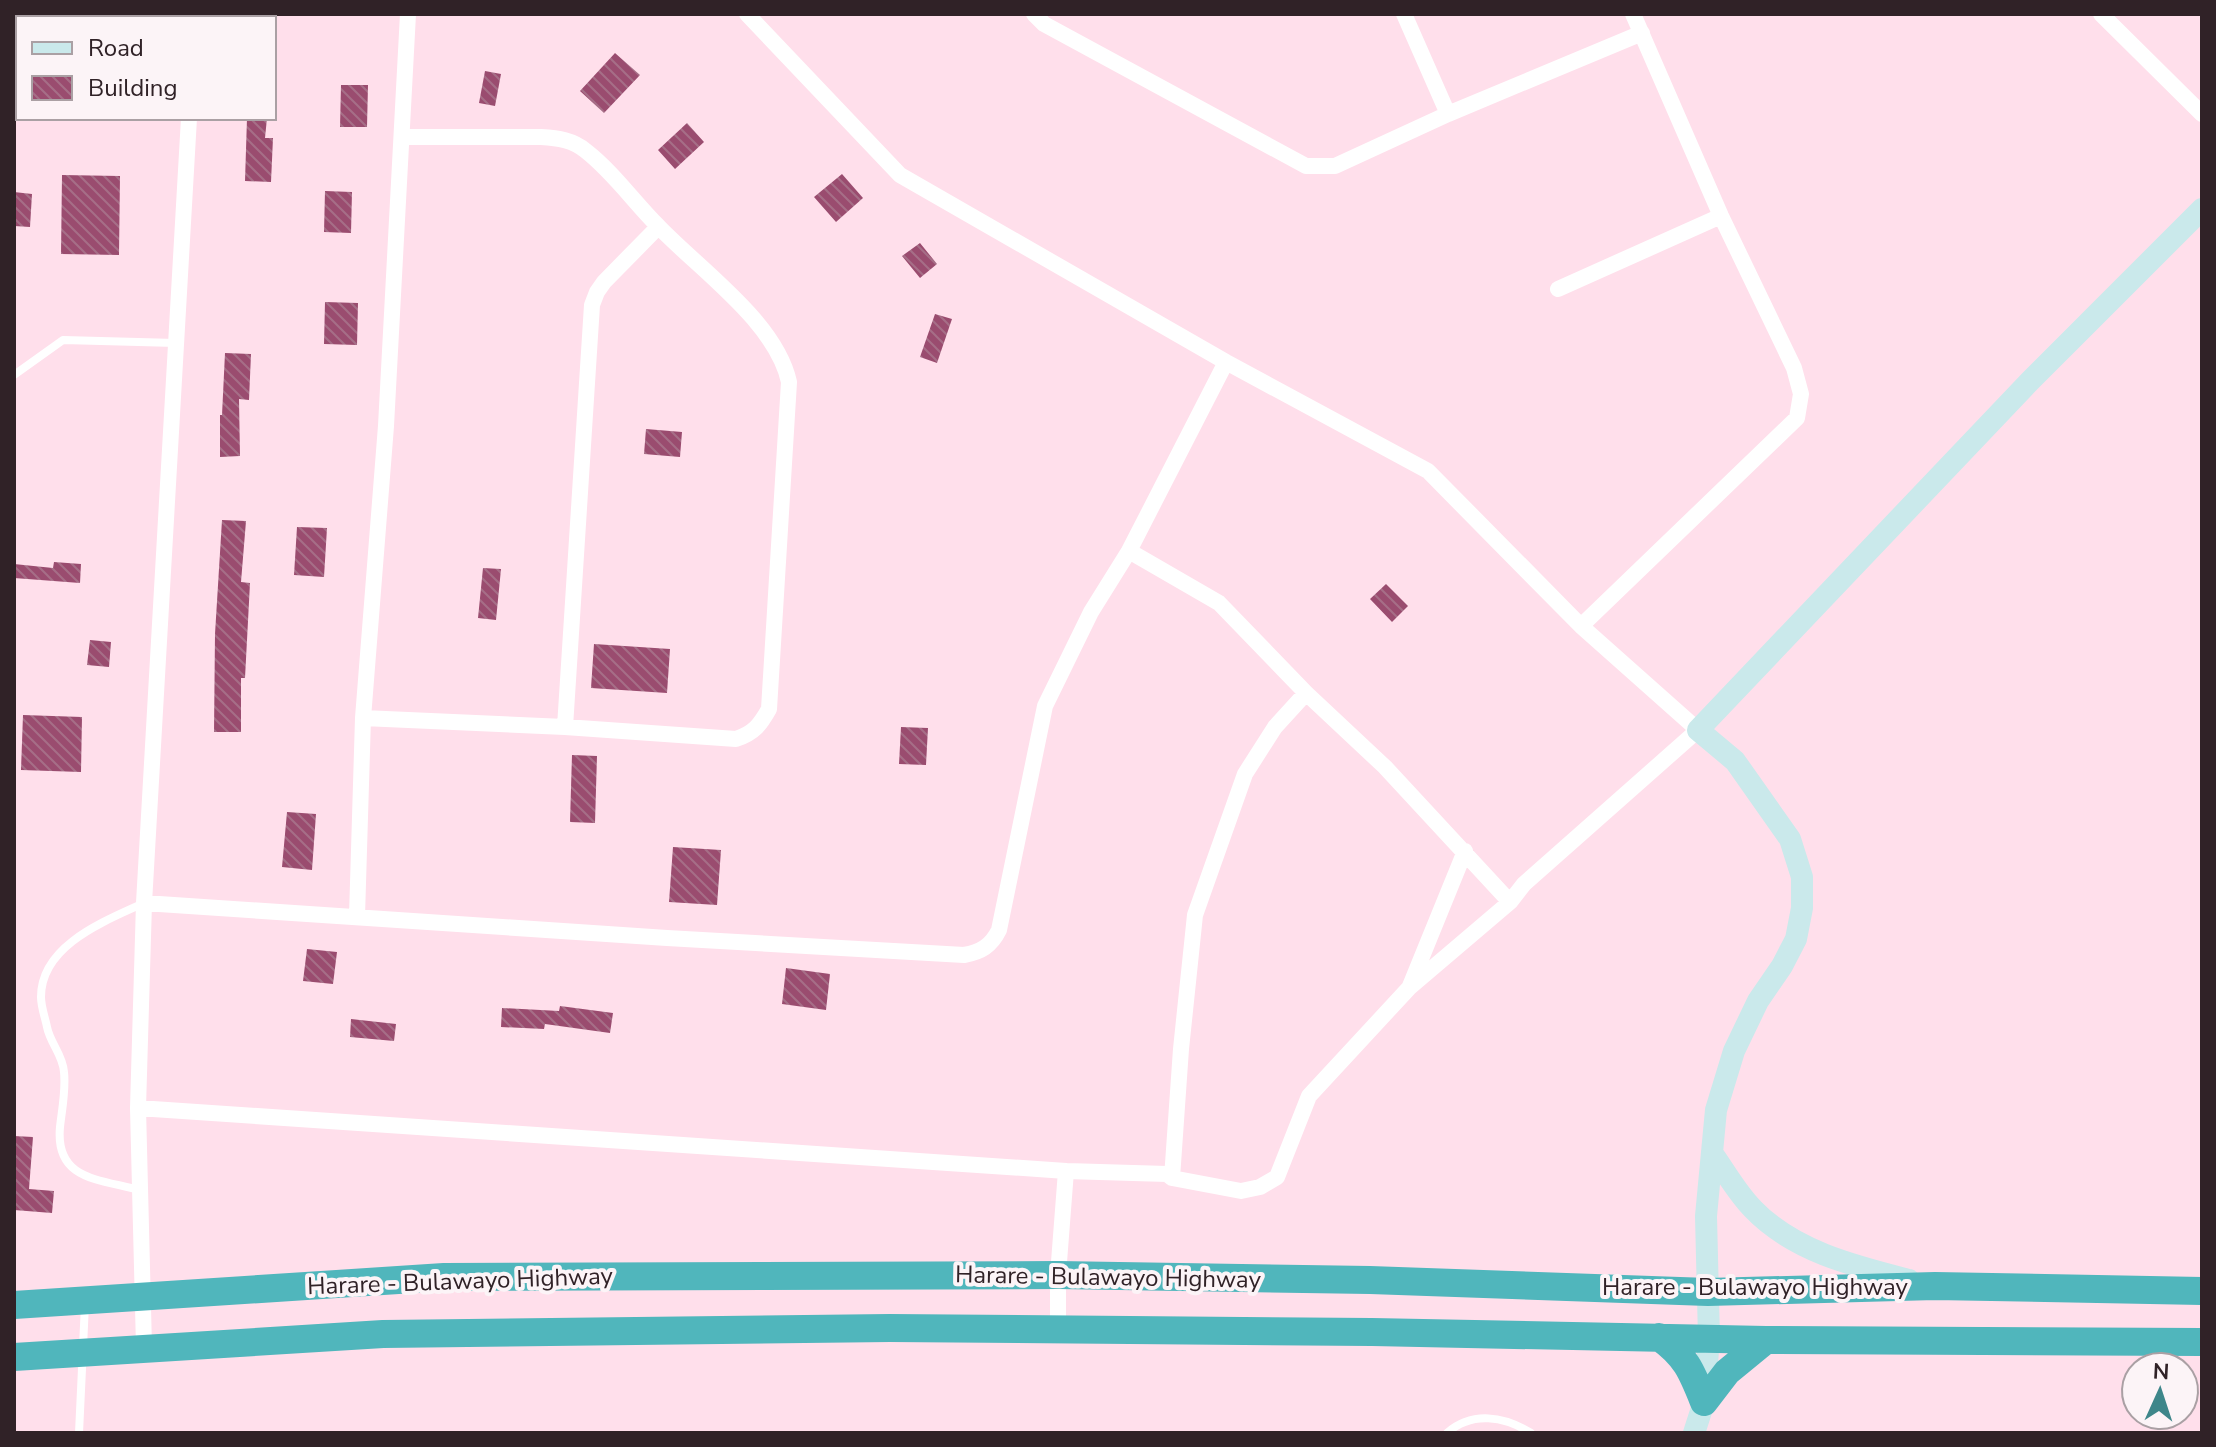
<svg xmlns="http://www.w3.org/2000/svg" width="2216" height="1447" font-family="'Nunito Sans',sans-serif">
<style>
.building{fill:url(#building-back-hatch)}
.lines{fill:none;stroke-linecap:round;stroke-linejoin:round}
.lane{stroke:#fff;stroke-width:8}
.street{stroke:#fff;stroke-width:16}
.secondary{stroke:#cae9eb;stroke-width:22}
.highway{stroke:#50b6bc;stroke-width:28}
.labels{text-anchor:middle;stroke-width:8;stroke-linejoin:round;paint-order:stroke}
.street-label{font-size:24px;fill:#302227;stroke:#fcf4f7}
</style>
<defs>
<pattern id="building-back-hatch" width="6" height="6" patternUnits="userSpaceOnUse" patternTransform="scale(2)"><rect width="6" height="6" fill="#9a4c6f"/><path d="M-1 5l2 2M0 0l6 6M5-1l2 2" fill="none" stroke="#a66e87"/></pattern>
</defs>
<rect width="100%" height="100%" fill="#ffdfeb"/>
<path class="building" d="M615 53 640 75 604 113 580 91Z
M485 71 501 74 495 106 479 103Z
M341 85H368L367 127H340Z
M247 118H267L265 138H273L271 182 245 181Z
M687 123 704 142 675 169 658 150Z
M842 174 863 198 836 222 814 197Z
M62 175 120 176 119 255 61 254Z
M325 191 352 192 351 233 324 232Z
M14 192 32 194 30 227 14 226Z
M920 243 937 264 920 278 902 256Z
M325 302 358 303 357 345 324 344Z
M935 314 952 319 937 363 920 357Z
M225 353 251 354 249 400 239 399 240 456 220 457V415H222Z
M646 429 682 432 680 457 644 454Z
M222 520 246 521 241 582 250 583 245 678H241V732H214L215 634Z
M297 527 327 528 324 577 294 575Z
M54 562 81 564 80 583 14 578V564L53 568Z
M483 568 501 569 496 620 478 618Z
M1386 584 1408 606 1392 622 1370 599Z
M90 640 111 642 109 667 87 665Z
M594 644 670 649 667 693 591 688Z
M23 715 82 717 81 772 21 770Z
M901 727 928 728 926 765 899 764Z
M572 755 597 756 595 823 570 822Z
M287 812 316 814 312 870 282 867Z
M673 847 721 850 717 905 669 902Z
M307 949 337 952 333 984 303 981Z
M786 968 830 974 826 1010 782 1004Z
M560 1006 613 1013 610 1033 545 1024 544 1029 501 1027 502 1008 559 1011Z
M351 1019 396 1024 394 1041 350 1037Z
M14 1136 33 1137 29 1189 54 1191 52 1213 14 1210Z"/>
<g class="lines">
<path class="lane" d="M14 375 63 340 176 343
M139 1190C99 1179 55 1180 60 1127 62 1109 66 1090 64 1072 63 1055 50 1043 47 1027 45 1017 41 1007 41 997 41 945 105 921 144 903
M79 1433 85 1304
M1447 1433C1472 1411 1504 1416 1531 1433"/>
<path class="street" d="M1034 14 1044 24 1306 166H1335L1448 114 1642 33
M1404 14 1448 114
M2101 14 2202 114
M195 18V14
M1558 289 1721 216
M1129 551 1219 603 1306 693 1385 767 1510 902
M1581 626 1797 418 1801 394 1794 368 1721 216 1633 14
M363 718 565 727 736 739C754 733 760 725 769 709L789 382C776 322 700 270 658 226 634 202 613 172 586 151 573 140 558 138 541 137H402
M565 727 592 305 597 292 604 282 658 227
M144 903 667 938 964 955C981 952 991 946 999 930L1045 706 1091 612 1129 551 1226 362
M357 916 363 718 386 426 408 14
M1410 986 1465 851
M138 1108 1066 1171 1167 1174 1172 1178 1241 1191 1260 1187 1277 1177 1309 1096 1409 988 1510 902 1524 884 1698 730 1581 626 1428 471 1226 362 900 175 747 14
M1172 1178 1181 1049 1195 915 1245 774 1275 727 1306 693
M1058 1330V1275L1066 1171
M144 1347 138 1108 144 903 189 118"/>
<path class="secondary" d="M1712 1153C1725 1171 1737 1193 1753 1209 1793 1251 1854 1266 1909 1280
M1694 1433 1704 1402 1709 1338 1706 1216 1716 1110 1734 1051 1758 1001 1782 966 1796 939 1802 908V877L1790 839 1735 761 1698 730 2030 381 2202 209"/>
<path class="highway" d="M14 1305 444 1277 1058 1275 1370 1280 1708 1292 1935 1286 2202 1291
M1659 1337C1686 1356 1692 1372 1704 1402
M14 1357 383 1334 890 1328 1372 1332 1766 1340 2202 1342
M1704 1402 1727 1372 1766 1340"/>
</g>
<g class="labels">
<g class="street-label">
<text transform="translate(1108 1277) rotate(1)" y="8">Harare - Bulawayo Highway</text>
<text transform="translate(460 1281) rotate(-2)" y="8">Harare - Bulawayo Highway</text>
<text x="1755" y="1295">Harare - Bulawayo Highway</text>
</g>
</g>
<rect width="2216" height="1447" fill="none" stroke="#302227" stroke-width="32"/>
<rect x="16" y="16" width="260" height="104" fill="#fcf4f7" stroke="#aaa0a4" stroke-width="2"/>
<rect x="32" y="42" width="40" height="12" fill="#cae9eb" stroke="#aaa0a4" stroke-width="2"/>
<text x="88" y="56" font-size="24" fill="#302227">Road</text>
<rect x="32" y="76" width="40" height="24" fill="url(#building-back-hatch)" stroke="#aaa0a4" stroke-width="2"/>
<text x="88" y="96" font-size="24" fill="#302227">Building</text>
<g transform="translate(2160 1391) rotate(3)"><circle r="38" fill="#fcf4f7" stroke="#aaa0a4" stroke-width="2"/>
<path d="M0-6L14 30L0 20L-14 30Z" fill="#3e868a"/>
<text y="-12" font-size="22" font-weight="bold" text-anchor="middle" fill="#302227">N</text>
</g>
</svg>
